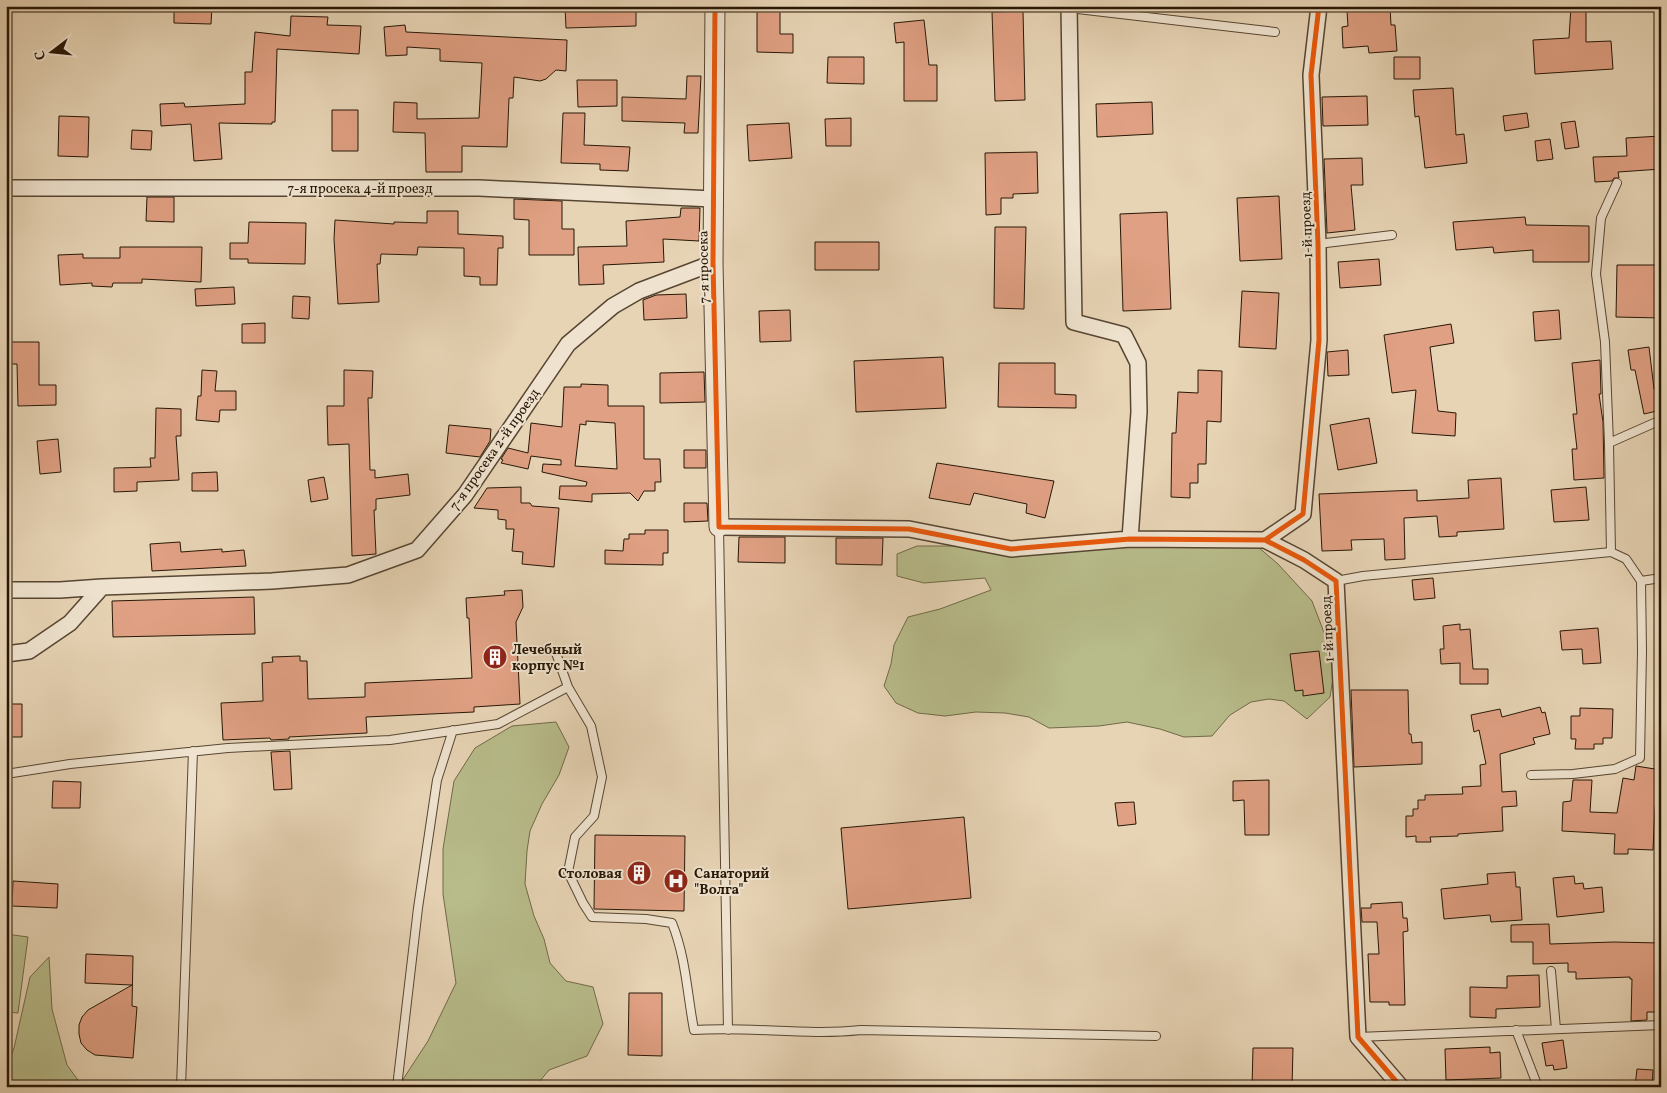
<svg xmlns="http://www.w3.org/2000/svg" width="1667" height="1093" font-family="Vollkorn,serif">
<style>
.green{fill:#b8bc8b;stroke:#706a48}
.building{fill:#e0a083;stroke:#271706;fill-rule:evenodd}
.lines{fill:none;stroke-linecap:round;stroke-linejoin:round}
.service-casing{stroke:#574632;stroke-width:10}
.minor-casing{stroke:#574632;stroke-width:18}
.tertiary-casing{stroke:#574632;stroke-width:21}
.service{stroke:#efe3cf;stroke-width:8}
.minor{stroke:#efe3cf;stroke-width:15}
.tertiary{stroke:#efe3cf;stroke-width:19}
.cycleway-casing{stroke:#efe3cf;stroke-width:8}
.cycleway{stroke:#e8590c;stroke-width:5}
.labels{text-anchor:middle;stroke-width:4;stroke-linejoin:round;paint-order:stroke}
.street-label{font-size:14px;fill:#271706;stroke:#efe3cf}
.poi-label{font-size:14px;font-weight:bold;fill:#271706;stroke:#efe3cf;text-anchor:start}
</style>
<rect width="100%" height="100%" fill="#e7d4b5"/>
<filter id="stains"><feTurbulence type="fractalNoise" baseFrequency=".004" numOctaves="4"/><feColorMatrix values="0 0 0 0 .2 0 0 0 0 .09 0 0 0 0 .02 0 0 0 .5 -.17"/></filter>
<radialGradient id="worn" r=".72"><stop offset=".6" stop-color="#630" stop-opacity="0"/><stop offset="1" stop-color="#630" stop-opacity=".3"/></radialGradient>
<path class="green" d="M1250 540 1278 564 1312 601 1328 643 1334 672 1330 697 1307 719 1284 701 1269 699 1251 702 1230 715 1212 736 1184 737 1160 729 1127 722 1099 726 1049 728 1029 717 1005 713 976 712 945 716 918 713 896 703 884 686 891 664 894 645 908 617 940 609 991 590 985 578 924 583 897 576V554L917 546H982Z
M556 722 569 747 559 775 542 804 530 831 527 851 525 884 534 916 544 939 550 963 566 981 593 987 603 1024 587 1056 549 1070 535 1087H398L428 1041 456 983 443 894V849L454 781 475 748 512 726Z
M6 934 28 937 18 1013 6 1012Z
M49 957 52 1009 67 1065 83 1087H6V1072L14 1048 30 977Z"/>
<path class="building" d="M174 6H212L211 24 174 23Z
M565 6H636V26L566 28Z
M757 6H780V34H793V53L757 52Z
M1365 6H1390L1391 25H1395L1397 51 1369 53 1368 46 1343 48 1342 27 1348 26 1347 11 1365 10Z
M1571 6H1586V42L1611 41 1613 69 1535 74 1533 40 1569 38Z
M1023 11 1025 100 995 101 992 12Z
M291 16 328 17 327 25 361 26 359 54 277 49 275 122H272V124L219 123 222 159 194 161 191 124 161 126 160 104 184 103 185 107 245 104V72H252L255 32 290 36Z
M924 20 929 65H937V101H904V42L896 43 894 23Z
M405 25 406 32 567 40 566 71 556 70 546 79 540 81 514 77 513 98H509L507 147 462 146V172H426L425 133 393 132 394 102 417 103V119L479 118 482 63 440 61V49L407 47V55L386 56 384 27Z
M828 57H864V84L827 83Z
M1394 57H1420V79H1394Z
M687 76H701L698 133H684L685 123 622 121V97L686 99Z
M577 80H617V106L578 107Z
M1453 88 1456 135 1464 134 1467 163 1425 168 1419 116 1415 117 1413 90Z
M1367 96 1368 125 1323 126 1322 97Z
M1152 102 1153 134 1097 137 1096 104Z
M332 110H358V151H332Z
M563 113H585L584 145 630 147 628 171 600 170V164L561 163Z
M1527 113 1529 127 1505 131 1503 116Z
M59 116 89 117 88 157 58 156Z
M851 118V146H826L825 119Z
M1575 121 1579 147 1565 149 1561 123Z
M789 123 792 158 749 161 747 125Z
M132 130 152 131 151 150 131 149Z
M1661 136V169L1618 172 1619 178H1614L1612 181 1595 182 1593 157 1627 156 1626 138Z
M1550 139 1553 159 1537 161 1535 141Z
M1037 152 1038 193 1013 194V198H1001V214L986 215 985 153Z
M1362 158 1363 185H1351L1355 230 1327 233 1324 159Z
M1279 196 1282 259 1240 261 1237 198Z
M147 197H174V222L146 221Z
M514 199 562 201V229H574V255H529V220L514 219Z
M681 208H700L699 241 663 239 664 262 603 265 604 284 579 285 578 247 627 246 626 221 680 217Z
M427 211H458V234L503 236V248H498L497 285H480V277L464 276V248L418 247 417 255 381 254 380 264H377L379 302 338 304 334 239 335 220 394 224V222L427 223Z
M1167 212 1171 309 1123 311 1120 214Z
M1525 217 1526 225 1589 226V262H1533V250L1494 253 1493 247 1456 250 1453 222Z
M249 222 306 223 305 264 248 263V259H230V243H248Z
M995 227H1026L1024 309 994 308Z
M815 242H879V270H815Z
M120 247H202L201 282 142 279V283H113L112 287 92 286V283L60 285 58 255 83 254V258H120Z
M1379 259 1381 285 1340 288 1338 262Z
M1617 265H1661V318L1616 317Z
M234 287 235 304 196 306 195 289Z
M1242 291 1279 293 1276 349 1239 347Z
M686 294 687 318 644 320 643 300 656 295Z
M293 296 310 297 309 319 292 318Z
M790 310 791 341 760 342 759 311Z
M1559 310 1561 339 1535 341 1533 312Z
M265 323V343H242V324Z
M1451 324 1454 343 1430 347 1438 411 1456 413 1455 436 1412 433 1416 390 1392 393 1384 335Z
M9 342H39V385H56V405L18 406 17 364H9Z
M1649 347 1654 389 1658 388 1661 410 1644 414 1635 370H1631L1628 350Z
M1348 350 1349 375 1328 376 1327 352Z
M943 357 946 408 856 412 854 361Z
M1600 360 1601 394H1599L1603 422 1604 478 1574 480 1572 449H1577L1573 414H1577L1572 363Z
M999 363H1055V394L1076 395V408L998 407Z
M202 370 217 371 215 391H236V410H220L219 422 196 420 198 396H201Z
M344 370 373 371 372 398H368L370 470H375V478L408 474 410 495 376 499V510H374L376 554 352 556 349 444 328 445 327 406H344Z
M1198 370 1222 371 1221 422 1207 421 1206 464H1198V483H1190V498L1171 497 1172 433H1176L1178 392 1198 393Z
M704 372 705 402 660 403V373Z
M581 384 608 385V406H644V459H660L661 482H655V491H644L638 501 630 493 592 494V502L559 499 560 486H586L587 482 542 472 543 464 561 465V460L531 456 528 469 501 463 503 460 501 459 508 448 528 453 531 423 562 427 564 387H581ZM586 421 615 423 617 469 575 466 580 424 586 425Z
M156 408 181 409V436H176L179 480 137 482V491L114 492V468L151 467 150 458H155Z
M1369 418 1377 463 1338 470 1330 425Z
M449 425 491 429 490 441 480 457 446 453Z
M58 439 61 472 40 474 37 441Z
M684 450H706V468H684Z
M937 463 1054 481 1045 518 1026 513 1027 504 974 493 970 505 929 498Z
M217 472 218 491H192V473Z
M324 477 328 499 311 502 308 480Z
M1501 478 1504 529 1457 532V536L1439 537 1437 516 1404 518 1405 559 1385 560 1384 539 1351 540 1352 550 1322 551 1319 494 1417 490V501L1469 498 1468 480Z
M521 487V503H530L532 506 559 508 554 567 522 564 523 552 512 551 514 529H506V520L498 519V510L474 508 487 488Z
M1586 487 1589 520 1554 522 1551 490Z
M684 503H707L708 521 684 522Z
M645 530H668V553H663V565L605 564V550L623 551 624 539H629V534H645Z
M739 537H785V563L738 562Z
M836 538H883L882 565 836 564Z
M180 542 181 552 222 549V552L244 550 246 566 152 571 150 544Z
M1433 578 1435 598 1414 600 1412 580Z
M522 590 523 607 516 622 520 704 474 707V712L366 717 367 733 289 737V739L271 740 270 738 223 740 221 703 263 701 262 663 273 662 272 657 300 656V661H307L308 699 365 697V683L472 678 469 618H467L466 598 505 595 504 591Z
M254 597 255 634 113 637 112 601Z
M1460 624V630L1470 629 1473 669H1488V684H1460V663L1441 664 1440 649H1444L1443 626Z
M1598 628 1601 663 1583 664 1582 649 1562 650 1560 631Z
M1319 651 1324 693 1303 696V690L1295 691 1290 654Z
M1351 690H1408L1409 734H1411L1412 743 1422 742V764L1354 767Z
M6 704H22V737H6Z
M1540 707 1542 713 1545 712 1550 734 1533 738 1535 744 1500 754 1502 792 1516 791 1517 806 1502 807 1503 831 1458 834V836L1430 837 1431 842H1416V836L1406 837V816H1413V809H1418V800H1425V795L1463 794 1462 787 1481 786 1480 765 1486 764 1479 730 1474 732 1471 715 1500 709 1502 717Z
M1580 708 1613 709 1612 738H1603V744H1594V749H1575L1576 739H1571V716H1580Z
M290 751 292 789 274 790 271 752Z
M1636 766 1661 770V808L1655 807 1653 850 1628 849V854H1614L1615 834 1562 831 1563 802 1571 801 1573 780H1592L1590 812 1617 813 1623 778 1634 780Z
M1269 780V835H1245L1244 800 1233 801V781Z
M53 781 81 782 80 808H52Z
M1134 802 1136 824 1118 826 1115 803Z
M964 817 971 898 848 909 841 828Z
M595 835 685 836 684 911 594 909Z
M1515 872 1516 887H1520L1522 920 1491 922 1490 915 1444 919 1441 889 1488 884 1487 874Z
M1574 876 1575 884 1583 883 1584 889 1602 887 1604 912 1557 917 1553 878Z
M13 881 58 884 57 908 12 906Z
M1402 902 1403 918H1407L1408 931 1403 932 1405 1005H1389V1002H1370L1368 954H1379L1377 922H1362L1361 908H1371V904Z
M1549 924 1550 944 1614 942 1661 943V1012H1647V1020L1631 1021 1632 979H1630V977L1576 979V972H1568V963L1533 964V942H1511V925Z
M86 954 133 956 132 1006 137 1007 133 1058 95 1055 87 1050 81 1043 79 1034V1025L82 1017 88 1010 132 985 85 983Z
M1539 975 1540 1007 1496 1009V1018L1470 1017V987L1507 988V976Z
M629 993H662V1056L628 1055Z
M1563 1040 1567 1068 1554 1070 1553 1065 1546 1066 1542 1043Z
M1490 1047V1053L1500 1052 1501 1078 1446 1080 1445 1049Z
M1253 1048H1293L1292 1087H1252Z
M1637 1069 1653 1070 1652 1087H1635Z"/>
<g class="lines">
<defs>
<path id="service" d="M1069 8 1275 32
M1318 244 1392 235
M1609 443 1661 420
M719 527 728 1030
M1611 552 1609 443 1605 342 1596 274 1601 218 1617 183
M1336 581 1363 576 1611 552 1626 559 1641 581 1661 578
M556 653 568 687 591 726 602 777 594 816 575 837 568 872 583 903 592 917 646 919 672 923C686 958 687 993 694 1030 750 1026 806 1036 861 1030L1156 1036
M6 774 70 764 228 748 390 740 498 724 568 687
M1531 775 1573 774 1615 769 1640 758 1642 651 1641 581
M1551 971 1556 1029
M1516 1030 1538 1087
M1358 1037 1661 1025
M181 1087 193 751
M397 1087 418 908 437 780 453 730"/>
<path id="minor" d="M1069 6 1074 322 1124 335 1138 363 1139 412 1130 539
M1319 6 1311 75 1318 244 1319 340 1303 514 1265 540 1304 560 1336 581 1358 1037 1401 1087
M6 188H479L713 199
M719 527 909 529 1011 549 1130 539 1265 540
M6 590H60L102 587
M6 654 29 651 70 623 102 587 272 581 348 575 417 550 465 495 568 344 613 306 639 291 713 263"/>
<path id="tertiary" d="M715 6 713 263 719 527"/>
</defs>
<use href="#service" class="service-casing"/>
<use href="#minor" class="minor-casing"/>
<use href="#tertiary" class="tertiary-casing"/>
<use href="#service" class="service"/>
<use href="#minor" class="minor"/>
<use href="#tertiary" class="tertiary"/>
<defs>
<path id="cycleway" d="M715 6 713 263 719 527 909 529 1011 549 1130 539 1265 540
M1319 6 1311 75 1318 244 1319 340 1303 514 1265 540 1304 560 1336 581 1358 1037 1401 1087"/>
</defs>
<use href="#cycleway" class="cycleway-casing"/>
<use href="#cycleway" class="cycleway"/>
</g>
<defs>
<symbol id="building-disc" viewBox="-11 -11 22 22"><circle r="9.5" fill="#8f2418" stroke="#efe3cf"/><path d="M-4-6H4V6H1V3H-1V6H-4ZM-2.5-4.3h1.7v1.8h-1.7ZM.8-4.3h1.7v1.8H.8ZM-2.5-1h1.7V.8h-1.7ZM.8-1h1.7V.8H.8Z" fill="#fff"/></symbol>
<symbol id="hospital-disc" viewBox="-11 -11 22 22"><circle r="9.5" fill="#8f2418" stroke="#efe3cf"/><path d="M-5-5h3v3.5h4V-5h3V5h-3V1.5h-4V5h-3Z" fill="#fff"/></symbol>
</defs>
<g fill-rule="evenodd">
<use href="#building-disc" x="481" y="643" width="28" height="28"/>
<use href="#building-disc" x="625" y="859" width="28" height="28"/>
<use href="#hospital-disc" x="662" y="867" width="28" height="28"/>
</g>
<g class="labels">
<g class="street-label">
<text x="360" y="193">7-я просека 4-й проезд</text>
<text transform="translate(1306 225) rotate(-92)" y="5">1-й проезд</text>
<text transform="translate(703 267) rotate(-91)" y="5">7-я просека</text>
<text transform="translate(494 449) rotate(-55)" y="5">7-я просека 2-й проезд</text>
<text transform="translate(1327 629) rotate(-93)" y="5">1-й проезд</text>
</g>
<g class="poi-label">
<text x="512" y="654">Лечебный<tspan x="512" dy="16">корпус №1</tspan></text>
<text x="622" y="878" text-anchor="end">Столовая</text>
<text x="694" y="878">Санаторий<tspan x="694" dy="16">"Волга"</tspan></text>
</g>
</g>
<rect width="1667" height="1093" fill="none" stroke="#e7d4b5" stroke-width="25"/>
<rect x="8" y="8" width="1652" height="1078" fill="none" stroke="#271706" stroke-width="2.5"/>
<rect x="12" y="12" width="1642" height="1068" fill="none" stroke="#271706"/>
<g transform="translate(52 52) rotate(254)" stroke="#efe3cf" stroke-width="4" paint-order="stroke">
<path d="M0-4L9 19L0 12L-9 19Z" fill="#271706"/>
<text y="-8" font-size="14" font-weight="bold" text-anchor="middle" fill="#271706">С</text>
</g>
<rect width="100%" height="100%" filter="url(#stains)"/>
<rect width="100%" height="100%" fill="url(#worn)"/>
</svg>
